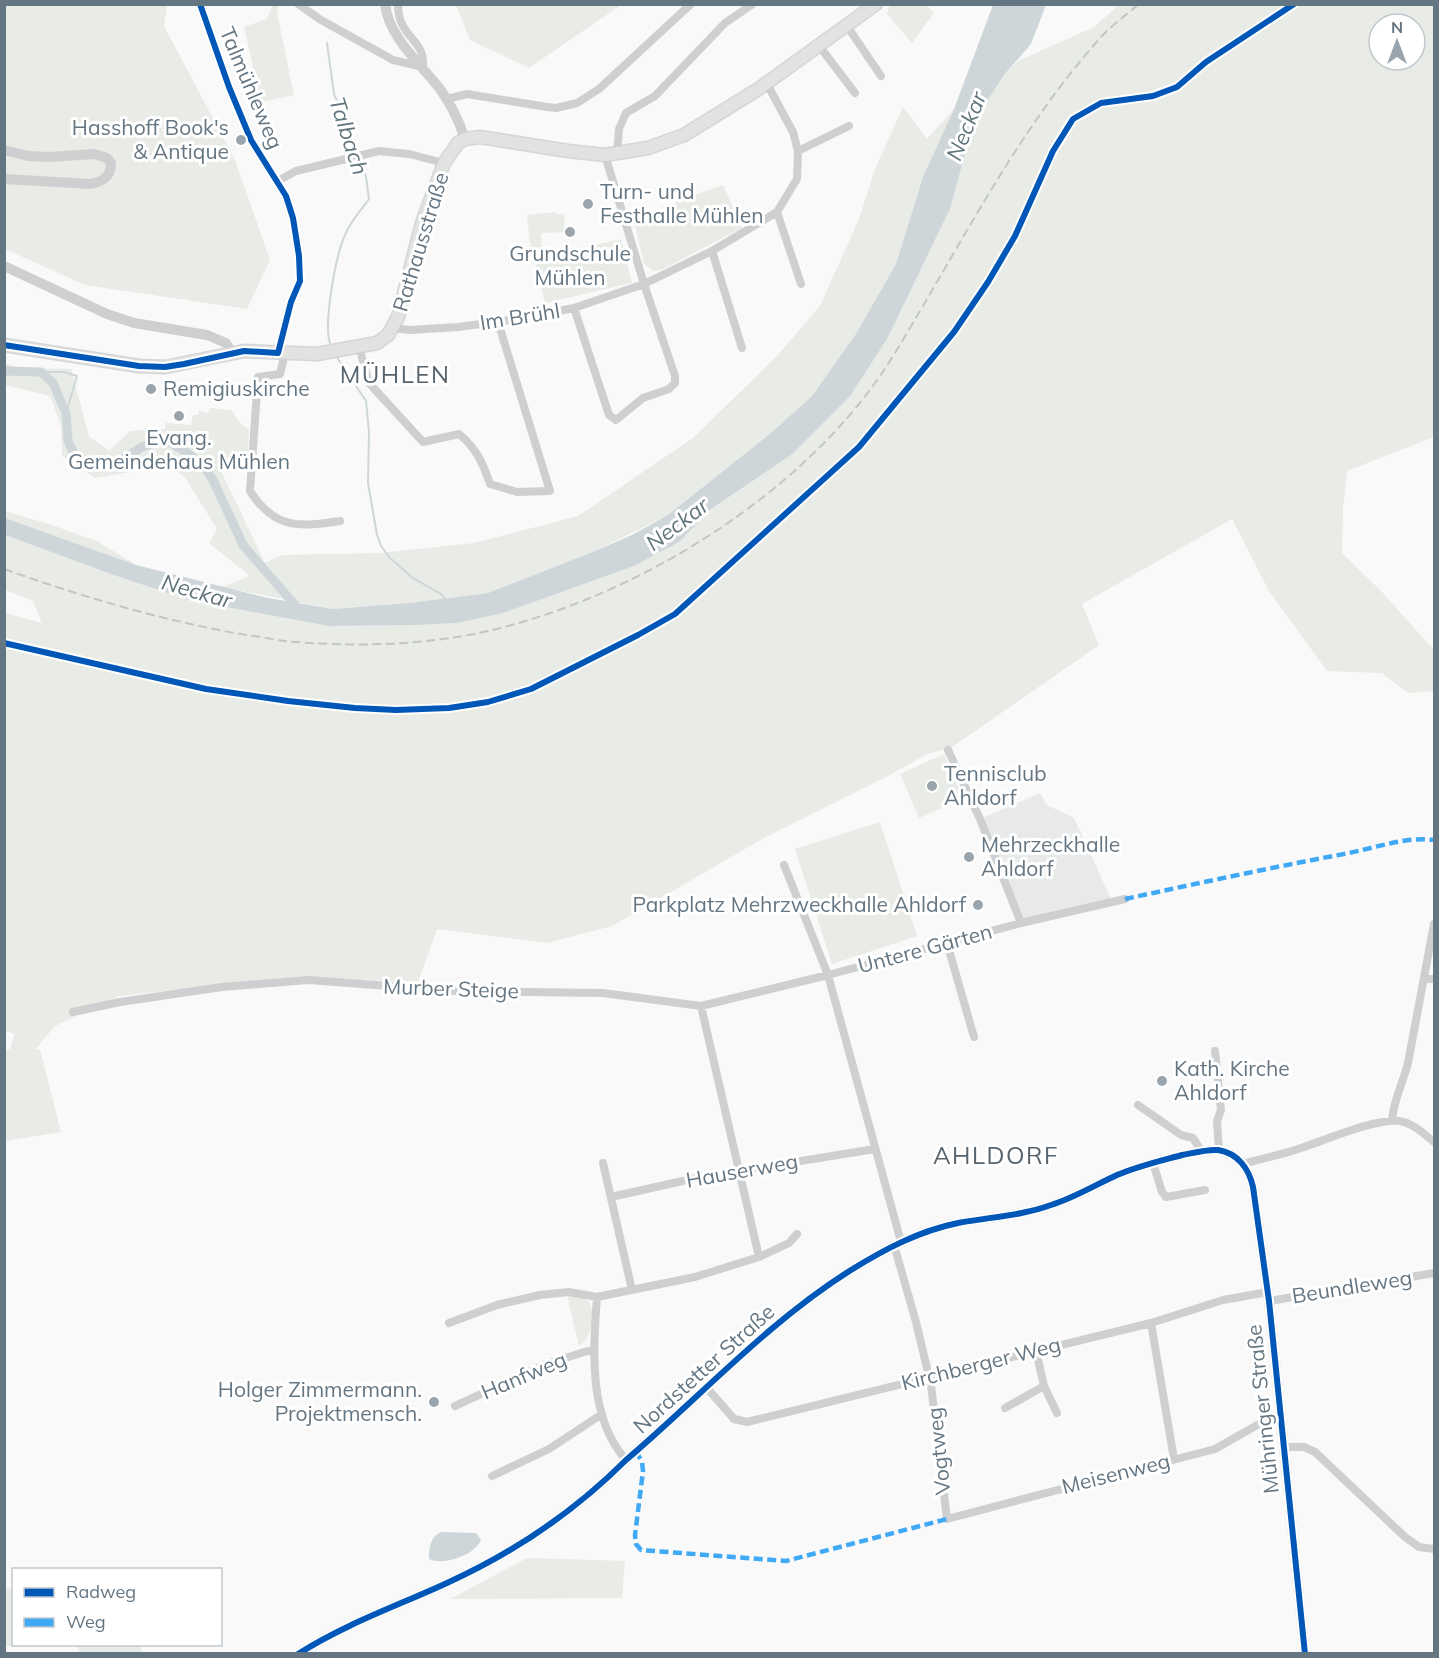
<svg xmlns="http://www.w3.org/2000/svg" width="1439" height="1658" font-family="Mulish,sans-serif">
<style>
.built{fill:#e8e9e9}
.green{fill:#e8ebe6;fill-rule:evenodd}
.water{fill:#ced6d9}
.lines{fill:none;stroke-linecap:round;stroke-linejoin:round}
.stream{stroke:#ced6d9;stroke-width:2}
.canal{stroke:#ced6d9;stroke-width:9}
.secondary-casing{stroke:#d5d6d7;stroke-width:15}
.minor{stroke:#cecfd0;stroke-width:8}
.tertiary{stroke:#cecfd0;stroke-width:10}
.secondary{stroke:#e1e2e2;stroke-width:12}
.rail{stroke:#c3c5c6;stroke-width:2;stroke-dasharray:9 4.5;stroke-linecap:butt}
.quiet{stroke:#3fa9f5;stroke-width:4.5;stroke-dasharray:9 4.5;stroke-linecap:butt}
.cycleway-casing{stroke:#fff;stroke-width:10}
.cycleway{stroke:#0057b8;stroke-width:6}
.poi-dot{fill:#99a4ac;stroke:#fff;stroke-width:2}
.labels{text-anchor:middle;stroke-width:6;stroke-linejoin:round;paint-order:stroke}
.street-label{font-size:21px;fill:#657683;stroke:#fff}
.poi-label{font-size:21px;fill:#657683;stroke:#fff;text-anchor:start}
.water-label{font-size:22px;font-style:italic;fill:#60757c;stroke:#fff}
.quarter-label{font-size:24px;letter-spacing:1.5px;fill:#57646e;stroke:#fff}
</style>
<rect width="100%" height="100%" fill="#f9f9f9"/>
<path class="built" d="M1040 793 1047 805 1074 818 1112 901 1021 923 980 819Z"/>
<path class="green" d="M273 4 279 5 277 13 294 95 261 102 244 27 267 19Z
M890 4 927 5 934 13 912 43 887 14Z
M4 5H167L164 26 235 160 270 260 247 309 85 285 5 249Z
M456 5H621L529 68 470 40Z
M1119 5H1434V437L1347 471 1343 509 1342 553 1381 591 1434 650V691L1408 693 1382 673 1327 671 1269 591 1232 519 1082 604 1099 645 948 750H941L925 755 890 775 764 838 612 926 547 943 437 929 418 982 285 978 119 996 55 1026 35 1050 40 1049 61 1132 5 1141V1050L10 1049 15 1034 4 1030 5 613 42 623 33 601 5 590V535L111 574 329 626 417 625 457 623 503 613 634 566 679 542 711 509 791 455 922 268 950 209 966 150 986 103 1004 75 1018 61 1094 27ZM1379 24H1415V60H1379Z
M903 107 927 139 954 109 923 178 896 264 857 334 812 396 771 433 668 515 595 551 488 593 409 603 333 609 222 587 250 576 209 543 217 529 184 476 159 461 142 470 95 478 62 456 61 426 50 396 5 385 4 363 21 368 71 369 89 436 109 451 130 431 165 429V423L191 425 193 415H198L199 411 208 413 210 408 231 410 241 424 249 430 248 451 229 469 221 471 265 563 282 555 380 553 474 543 578 516 693 438 777 356 820 306 859 219 875 169Z
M723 185 742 228 661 270 653 271 644 264 632 213H666L684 194 695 195Z
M557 212 556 214H564L565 232 541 233 542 250 587 247 621 239 632 283 545 303 530 242 527 215Z
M4 511 49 524 97 541 136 565 5 518Z
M944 754 963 799 919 818 900 774Z
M880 822 917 936 832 964 795 849Z
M567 1295C573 1295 580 1295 586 1299 598 1308 592 1339 579 1346Z
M527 1558 625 1561 622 1598 450 1599Z
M5 1588 13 1589 14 1645 5 1647Z
M77 1645H140L143 1653H80Z"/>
<path class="water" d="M993 5H1046L1031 44 1004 75 986 103 966 150 950 209 887 339 850 396 791 455 711 509 679 542 634 566 503 613 457 623 417 625 329 626 189 600 111 574 5 535V518L136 565 268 598 333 609 409 603 488 593 595 551 632 535 668 515 771 433 812 396 856 334 896 264 923 177 954 109Z
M441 1532 476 1533 481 1540C475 1555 444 1566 429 1559 429 1548 430 1537 441 1532Z"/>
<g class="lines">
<path class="stream" d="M327 43 334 94 359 153
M331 346C322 327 336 255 345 235 350 222 361 210 369 199L366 177 360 158
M336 356 366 401 369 432 368 483 377 535 381 546 390 558 413 578 441 594 446 600
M41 372H64L77 376 66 413"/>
<path class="canal" d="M4 371 41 372 53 383 66 413 68 441 74 454 86 461 98 465 115 464 142 447 164 439 185 451 203 465 213 480 243 545 300 611"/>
<defs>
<path id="secondary" d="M4 345 139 366 165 367 244 351 317 354 377 343 388 335 398 317 422 223 444 163 458 143 465 139 480 137 568 151 605 155 648 148 684 135 757 90 876 4"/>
</defs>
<use href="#secondary" class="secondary-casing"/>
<path class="minor" d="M200 4 229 87 251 140 286 196 293 218 299 256 300 281 291 302 278 353
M298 4 321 20 393 60 423 67C425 45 410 41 402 24 399 18 398 11 398 4
M847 26 881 76
M820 47 855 93
M447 99 467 94 547 107 556 108 577 103 599 89 691 4
M798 151 849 126
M617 154 619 129 626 113 655 96 725 23 753 4
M276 182 296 171 379 151 409 154 444 163
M777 212 801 284
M712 251 742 348
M574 308 609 415 616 420 643 398 669 389 675 383V376L644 284 605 155
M393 328 410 330 458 327 504 321 574 308 644 284 712 251 777 212 797 179 798 151 793 132 767 84
M359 347 369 383 423 442 459 434C476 448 483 463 490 484L517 492 550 491 498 322
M285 353 280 374 258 377 250 491C275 530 300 527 340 521
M948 750 980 819 1021 923
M784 865 828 975 901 1242
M947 943 974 1037
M1424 979H1434
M701 1006 759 1257
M73 1012 120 1002 222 987 308 980 455 991 603 993 701 1006 828 975 1021 923 1125 899
M1215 1051 1221 1110 1217 1121 1219 1151
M1138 1105 1181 1135 1193 1138 1202 1152
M1392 1121C1393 1101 1403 1083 1408 1063L1434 924
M603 1163 632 1290
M1153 1163 1162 1192 1166 1197 1205 1190
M1243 1164C1262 1158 1282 1155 1301 1148 1326 1140 1373 1119 1399 1121 1413 1123 1424 1134 1434 1142
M611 1197 696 1178 875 1149
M894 1245 916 1322 931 1385 947 1519 1215 1449 1259 1424 1281 1418
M597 1297C593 1351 588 1417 626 1460
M1269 1301 1434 1273
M449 1323 497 1305 540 1295 569 1292 597 1297 695 1277 759 1257 789 1243 797 1234
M1151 1323 1174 1459
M1036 1351 1044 1386 1057 1413
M707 1388 734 1419 747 1422 1151 1323 1223 1300 1268 1292
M455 1406 546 1364 594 1349
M1005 1408 1044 1386
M1284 1447H1304L1315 1452 1405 1537 1419 1547 1434 1549
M492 1476 549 1449 602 1414"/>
<path class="tertiary" d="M385 4C389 38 420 63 440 89 451 104 459 121 465 139
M4 150 28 156 49 157 94 154 107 158 111 163C111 177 103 181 91 184L4 179
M4 266 107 314 134 323 207 335 226 343 232 353
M298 1654C345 1624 397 1606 447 1583 513 1553 574 1512 626 1460 700 1397 768 1322 851 1270 885 1249 919 1231 958 1223 989 1217 1021 1216 1051 1205 1074 1198 1095 1185 1117 1175 1138 1166 1160 1161 1182 1155 1193 1153 1207 1149 1218 1150 1238 1153 1249 1169 1253 1187L1269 1301 1305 1654"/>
<use href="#secondary" class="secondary"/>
<path class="rail" d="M4 569C83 597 164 621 246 635 263 637 279 641 296 642 359 647 426 645 488 631 636 597 802 495 886 367 899 347 911 326 923 306 977 214 1029 117 1101 37 1112 25 1126 15 1139 4"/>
<path class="quiet" d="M1125 899C1199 883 1274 867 1349 853 1374 848 1409 836 1434 840
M636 1451 642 1462 643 1471 635 1535 636 1544 641 1550 786 1561 947 1519"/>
<defs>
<path id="cycleway" d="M4 345 139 366 165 367 184 364 244 351 278 353 291 302 300 281 299 256 293 218 286 196 251 140 229 87 200 4
M4 643 206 689 288 701 355 708 396 710 449 708 488 702 531 689 638 635 675 614 859 447 954 332 988 282 1015 236 1053 151 1073 119 1101 103 1153 96 1177 87 1206 62 1294 4
M298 1654C345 1624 397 1606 447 1583 513 1553 574 1512 626 1460 700 1397 768 1322 851 1270 885 1249 919 1231 958 1223 989 1217 1021 1216 1051 1205 1074 1198 1095 1185 1117 1175 1138 1166 1160 1161 1182 1155 1193 1153 1207 1149 1218 1150 1238 1153 1249 1169 1253 1187L1269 1301 1305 1654"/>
</defs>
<use href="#cycleway" class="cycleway-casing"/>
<use href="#cycleway" class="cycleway"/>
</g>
<g class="poi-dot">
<circle cx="241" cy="140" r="6"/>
<circle cx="588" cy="204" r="6"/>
<circle cx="570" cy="232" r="6"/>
<circle cx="151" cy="389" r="6"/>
<circle cx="179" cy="416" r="6"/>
<circle cx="932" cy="786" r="6"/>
<circle cx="969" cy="857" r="6"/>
<circle cx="978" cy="905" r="6"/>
<circle cx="1162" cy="1081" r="6"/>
<circle cx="434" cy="1402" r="6"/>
</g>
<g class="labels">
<g class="street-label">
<text transform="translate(251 88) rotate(67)" y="7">Talmühleweg</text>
<text transform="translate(421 242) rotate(-73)" y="7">Rathausstraße</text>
<text transform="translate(520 317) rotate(-9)" y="7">Im Brühl</text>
<text transform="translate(925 949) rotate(-15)" y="7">Untere Gärten</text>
<text transform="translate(451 989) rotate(2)" y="7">Murber Steige</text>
<text transform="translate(742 1171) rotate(-10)" y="7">Hauserweg</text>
<text transform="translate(1352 1287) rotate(-9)" y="7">Beundleweg</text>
<text transform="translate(981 1364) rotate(-14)" y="7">Kirchberger Weg</text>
<text transform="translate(704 1369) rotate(-42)" y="7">Nordstetter Straße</text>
<text transform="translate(524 1376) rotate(-23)" y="7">Hanfweg</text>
<text transform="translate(1263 1409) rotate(-96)" y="7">Mühringer Straße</text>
<text transform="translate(939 1451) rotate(-96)" y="7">Vogtweg</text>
<text transform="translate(1116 1474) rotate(-14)" y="7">Meisenweg</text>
</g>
<g class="poi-label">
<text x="229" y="135" text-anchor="end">Hasshoff Book's<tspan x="229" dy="24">&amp; Antique</tspan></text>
<text x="600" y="199">Turn- und<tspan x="600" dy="24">Festhalle Mühlen</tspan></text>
<text x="570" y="261" text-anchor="middle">Grundschule<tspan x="570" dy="24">Mühlen</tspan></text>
<text x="163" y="396">Remigiuskirche</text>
<text x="179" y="445" text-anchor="middle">Evang.<tspan x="179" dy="24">Gemeindehaus Mühlen</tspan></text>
<text x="944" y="781">Tennisclub<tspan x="944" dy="24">Ahldorf</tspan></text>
<text x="981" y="852">Mehrzeckhalle<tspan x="981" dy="24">Ahldorf</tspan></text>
<text x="966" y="912" text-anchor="end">Parkplatz Mehrzweckhalle Ahldorf</text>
<text x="1174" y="1076">Kath. Kirche<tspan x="1174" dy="24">Ahldorf</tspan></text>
<text x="422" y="1397" text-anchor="end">Holger Zimmermann.<tspan x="422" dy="24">Projektmensch.</tspan></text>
</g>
<g class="water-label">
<text transform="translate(966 126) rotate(-68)" y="8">Neckar</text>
<text transform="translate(349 136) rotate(72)" y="8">Talbach</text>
<text transform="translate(677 524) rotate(-37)" y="8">Neckar</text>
<text transform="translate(197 591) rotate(16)" y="8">Neckar</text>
</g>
<g class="quarter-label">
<text x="395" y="383">MÜHLEN</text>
<text x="996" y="1164">AHLDORF</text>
</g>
</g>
<rect width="1439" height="1658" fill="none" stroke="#657683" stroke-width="12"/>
<rect x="12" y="1568" width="210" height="78" fill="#ffffff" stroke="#c1c8cd" stroke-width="1.5"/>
<rect x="24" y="1588" width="30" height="9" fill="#0057b8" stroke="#c1c8cd" stroke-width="1.5"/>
<text x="66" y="1598" font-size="18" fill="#657683">Radweg</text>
<rect x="24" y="1618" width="30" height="9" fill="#3fa9f5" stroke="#c1c8cd" stroke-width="1.5"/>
<text x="66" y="1628" font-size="18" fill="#657683">Weg</text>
<g transform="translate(1397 42)"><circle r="28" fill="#ffffff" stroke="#c1c8cd" stroke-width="1.5"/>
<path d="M0-4.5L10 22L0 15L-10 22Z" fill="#99a4ac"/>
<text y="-9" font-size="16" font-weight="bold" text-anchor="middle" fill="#657683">N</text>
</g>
</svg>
